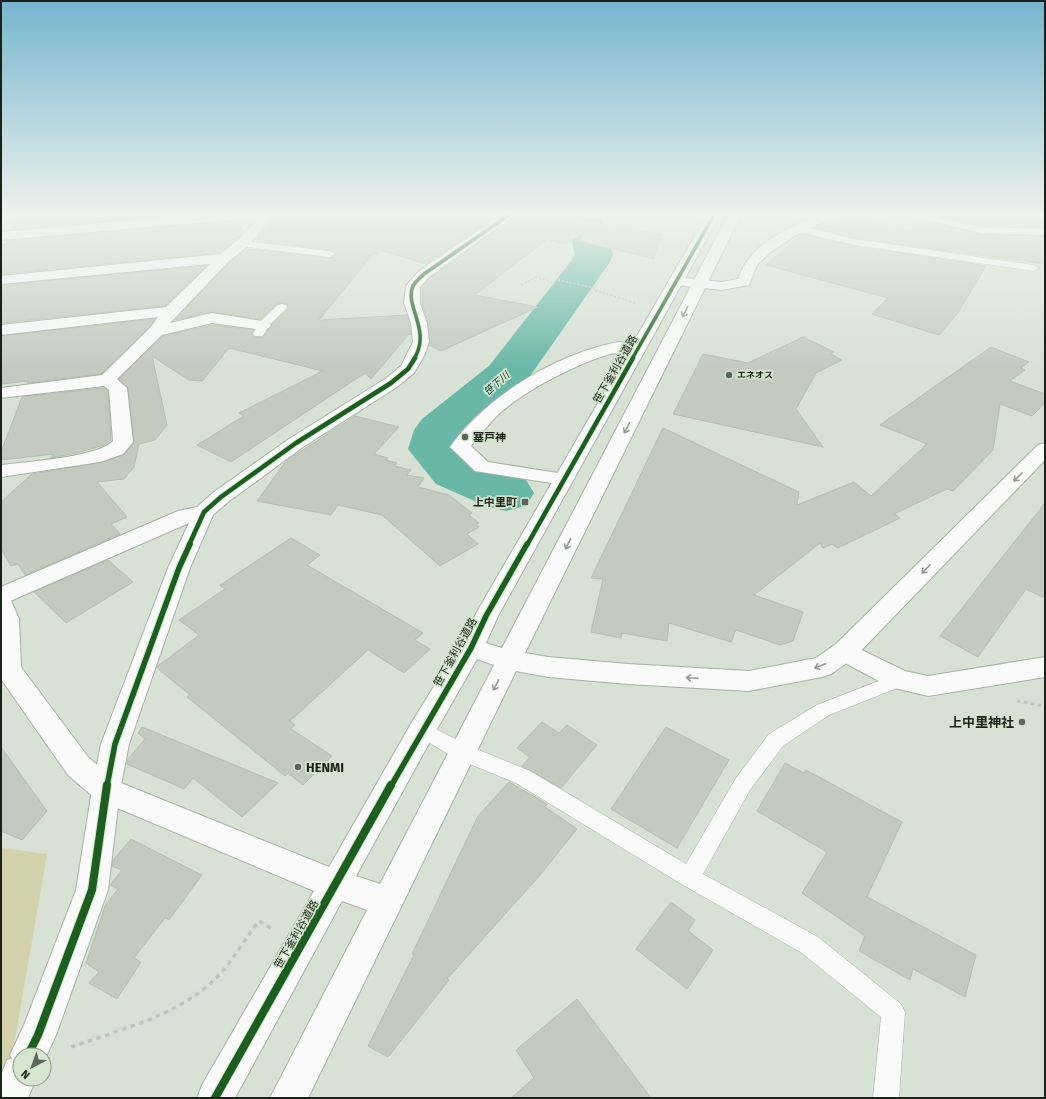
<svg xmlns="http://www.w3.org/2000/svg" width="1046" height="1099" font-family="'Fira Sans','Noto Sans JP',sans-serif">
<style>
.green{fill:#d4d2ab}
.lines{fill:none;stroke-linecap:round;stroke-linejoin:round}
.river{fill:#68b7a7;fill-rule:evenodd}
.building{fill:#c4cabe;stroke:#b7bdb2}
.lane-casing{stroke:#a9b1a7;stroke-width:1}
.street-casing{stroke:#a9b1a7;stroke-width:2}
.secondary-casing{stroke:#a9b1a7;stroke-width:2}
.path-far2{stroke:#c0c3bf;stroke-width:1.5;stroke-dasharray:2 2;stroke-linecap:butt}
.path-far1{stroke:#c0c3bf;stroke-width:3;stroke-dasharray:3.5 3.5;stroke-linecap:butt}
.path{stroke:#c0c3bf;stroke-width:3.5;stroke-dasharray:4.5 4.5;stroke-linecap:butt}
.lane{fill:#f9faf9;fill-rule:evenodd}
.street{fill:#f9faf9;fill-rule:evenodd}
.secondary{fill:#f9faf9;fill-rule:evenodd}
.cycleway-far3-casing{stroke:#d4e7ce;stroke-width:5}
.cycleway-far2-casing{stroke:#d4e7ce;stroke-width:6}
.cycleway-far1-casing{stroke:#d4e7ce;stroke-width:8}
.cycleway-casing{stroke:#d4e7ce;stroke-width:10}
.cycleway-far3{stroke:#1b5e20;stroke-width:3.5}
.cycleway-far2{stroke:#1b5e20;stroke-width:4.5}
.cycleway-far1{stroke:#1b5e20;stroke-width:5.5}
.cycleway{stroke:#1b5e20;stroke-width:8}
.oneway{stroke:#959994}
.poi-dot{fill:#5d655a;stroke:#d4e7ce;stroke-width:1.5}
.labels{text-anchor:middle;stroke-width:3.5;stroke-linejoin:round;paint-order:stroke}
.far-poi-label{font-size:9px;font-weight:bold;fill:#1b2219;stroke:#d4e7ce;text-anchor:start}
.far-water-label{font-size:10px;font-style:italic;fill:#093b33;stroke:#d4e7ce}
.street-label{font-size:11px;fill:#1b2219;stroke:#d4e7ce}
.poi-label{font-size:11px;font-weight:bold;fill:#1b2219;stroke:#d4e7ce;text-anchor:start}
.near-poi-label{font-size:13px;font-weight:bold;fill:#1b2219;stroke:#d4e7ce;text-anchor:end}
</style>
<rect width="100%" height="100%" fill="#d7e1d4"/>
<path class="green" d="M1 848 47 854 13 1051 1 1073Z"/>
<g class="lines">
<path class="river" d="M565 215H601L613 254 610 262 523 386 464 436 461 447 474 460 526 480 534 493 526 506 506 511 486 506 436 484 408 449 414 430 422 419 489 366 572 260 575 254Z"/>
</g>
<path class="building" d="M29 215H169L13 229 18 216Z
M281 215H497L426 264 380 250 377 254H373L319 320 407 315 411 335 409 334 371 379 365 373 231 462 197 445 244 416 239 413 323 371 229 348 202 381 189 380 152 356 167 425 155 440 139 444 134 467 124 479 97 482 127 517 111 524 120 534 25 575 18 564 11 566 1 549V502L32 474 100 463 124 455 134 442 128 388 119 379 163 336 212 325 253 330 252 334 254 337 263 338 272 324 287 310V304L282 303 277 304 261 319 212 312 175 320 230 262 241 253V257L249 249 330 258 336 255 330 250 256 241Z
M516 215H578L573 219 661 234 654 259 581 241 583 233 564 244 547 239 475 295 538 307 441 351 429 345 428 323 422 303V288L430 278Z
M935 215H981L992 218 995 215H1019L1045 222V228L981 226Z
M860 217 911 232 925 221 981 234 1045 236V264L854 238 814 228 821 225 830 226 842 219 855 220Z
M231 221H241V235L219 253 1 274V245L6 244 8 241Z
M803 234 854 246 986 266 957 314 939 335 872 314 888 298 766 265Z
M206 266 165 306 1 323V285Z
M155 319 149 327 101 374 27 383 28 381 1 384V336Z
M803 337 834 352 831 354 842 360 816 373 796 409 823 447 673 414 703 354 748 363Z
M991 347 1029 362 1021 368 1025 370 1010 381 1045 394V403L1032 416 1000 404 993 450 953 491 947 489 894 514 900 518 838 548 832 544 823 548 820 543 754 595 803 612 793 641 780 645 736 630 731 642 669 623 667 641 622 633 621 638 591 632 603 579 591 578 663 428 799 492 797 505 854 482 871 496 927 444 880 425Z
M104 388 108 391 111 440 104 445 77 453 50 458 54 454 1 460V452L22 397Z
M355 416 399 427 374 454 388 458 386 460 397 463 394 466 411 470 407 475 424 478 418 487 449 495 472 513 469 515 479 523 476 524 479 527 467 534 478 544 440 566 382 515 338 505 331 515 257 501 286 461Z
M1045 503V598L1026 589 978 657 940 636Z
M291 538 320 555 307 565 423 633 415 640 430 649 404 673 368 650 290 721 295 725 291 729 332 756 303 785 288 773 285 776 187 697 190 695 157 668 158 666 199 635 179 620 225 589 220 585Z
M108 560 133 582 66 623 34 592Z
M542 722 559 733 567 725 597 745 561 788 522 766 530 757 517 748Z
M142 727 152 731 278 783 242 817 193 778 184 789 127 764 128 759 145 739 138 733Z
M666 727 729 760 677 848 611 809Z
M1 747 47 811 22 840 1 831Z
M785 763 804 773 806 770 902 822 867 897 976 955 965 997 913 969 910 980 859 951 865 936 802 893 827 852 757 811Z
M509 782 547 804 545 807 577 829 540 875 447 979 449 980 388 1057 368 1046 414 955 412 954 478 816Z
M131 839 202 875 169 920 165 918 134 958 141 962 117 999 89 983 99 972 86 963 105 906 118 889 110 885 122 870 112 866 113 860Z
M671 902 695 920 688 931 713 950 687 989 636 949Z
M577 999 651 1098H511L534 1078 516 1050Z"/>
<g class="lines">
<defs>
<path id="lane" d="M908 215H926L981 227 1045 229V235L981 233Z
M800 226 854 239 1034 265 1039 268 1034 271 854 245 797 231V227Z
M242 241 330 251 335 254 330 257 239 246 237 244Z
M282 304 286 305 287 307 286 309 268 326 263 336H255L253 334 259 323 278 305Z
M899 673 905 675 908 680 905 685 829 715 783 746 750 790 703 874 818 937 901 1004 905 1012 899 1098H873L881 1017 802 953 683 885 516 783 455 758 416 735 413 730 416 725 422 722 428 725 469 746 530 771 686 864 736 778 769 734 817 705Z"/>
<path id="street" d="M1 215H10L6 224 1 225Z
M190 215H245L239 219 1 240V232Z
M261 215H274L247 247 229 261 170 323 212 313 269 322 271 325 269 328 263 330 212 323 162 335 117 379 127 388 133 442 123 454 100 462 1 477V465C25 462 99 457 113 441L109 390 104 386 1 398V388L102 375 150 328 158 317 1 335V325L166 307 210 264 1 284V276L220 254 237 241Z
M500 215H515L429 277 420 287V303L427 323 429 342 424 356 414 373 397 387 303 447 228 502 213 515 190 568 129 744 120 790 108 890 56 1035 44 1061V1055H20V1079H36L28 1098H1V1075L7 1060 12 1058 10 1055 24 1025 76 890 92 790 101 744 168 568 189 523 1 605V587L178 511 197 507 214 492 289 439 385 379 401 366 413 342 411 323 404 303 406 286 419 271Z
M818 215H837L793 237 772 251 757 265 749 285 722 290 676 285 671 284 669 281 671 278 676 277 722 282 738 279C749 245 787 228 818 215Z
M619 342 643 346 645 350 643 354C632 356 621 351 610 354 578 363 526 390 501 412 490 422 480 435 471 446L488 462 571 475 574 479 571 483 564 485 475 471 450 447C486 396 558 353 619 342Z
M845 642 905 671 928 676 1045 657V677L928 696 890 687 836 658 833 651 836 644Z"/>
<path id="secondary" d="M707 215H720L498 616 486 643 502 648 728 215H741L525 653 548 657 628 664 749 671 816 658 836 644 1038 445 1045 443V460L854 658 831 674 822 677 749 691 628 684 548 677 516 671 308 1098H270L367 910 342 901 235 1098H197L202 1085 314 891 96 799 68 775 1 679V593L9 596 19 619 21 667 88 757 116 781 329 867 412 722 460 644 478 610ZM477 659 494 665 380 884 356 876 432 738Z"/>
</defs>
<use href="#lane" class="lane-casing"/>
<use href="#street" class="street-casing"/>
<use href="#secondary" class="secondary-casing"/>
<path class="path-far2" d="M521 285 536 277 552 282 559 280 594 288V290L635 303"/>
<path class="path-far1" d="M1017 701 1045 706"/>
<path class="path" d="M71 1047C119 1030 177 1016 214 980 232 963 244 940 259 921L272 929"/>
<use href="#lane" class="lane"/>
<use href="#street" class="street"/>
<use href="#secondary" class="secondary"/>
<defs>
<path id="cycleway-far3" d="M414 359C432 330 404 306 413 286 415 282 421 277 424 274L509 215
M632 359 714 215"/>
<path id="cycleway-far2" d="M189 545 204 512 221 497 296 443 391 383 408 369 415 358
M527 545 633 358"/>
<path id="cycleway-far1" d="M107 786 115 744 179 568 190 544
M391 786 471 648 486 616 527 544"/>
<path id="cycleway" d="M28 1055 38 1035 92 890 107 785
M215 1098 391 785"/>
</defs>
<use href="#cycleway-far3" class="cycleway-far3-casing"/>
<use href="#cycleway-far2" class="cycleway-far2-casing"/>
<use href="#cycleway-far1" class="cycleway-far1-casing"/>
<use href="#cycleway" class="cycleway-casing"/>
<use href="#cycleway-far3" class="cycleway-far3"/>
<use href="#cycleway-far2" class="cycleway-far2"/>
<use href="#cycleway-far1" class="cycleway-far1"/>
<use href="#cycleway" class="cycleway"/>
</g>
<defs><path id="oneway-shaft" d="M-6 0H5M1.5-3L5.5 0L1.5 3" fill="none" stroke-width="1.6" stroke-linecap="round" stroke-linejoin="round"/></defs>
<g class="oneway">
<use href="#oneway-shaft" transform="translate(685 312) rotate(117)"/>
<use href="#oneway-shaft" transform="translate(627 428) rotate(117)"/>
<use href="#oneway-shaft" transform="translate(1018 477) rotate(135)"/>
<use href="#oneway-shaft" transform="translate(568 544) rotate(117)"/>
<use href="#oneway-shaft" transform="translate(926 569) rotate(135)"/>
<use href="#oneway-shaft" transform="translate(820 666) rotate(159)"/>
<use href="#oneway-shaft" transform="translate(692 678) rotate(-177)"/>
<use href="#oneway-shaft" transform="translate(496 685) rotate(117)"/>
</g>
<linearGradient id="sky" x2="0" y2="1"><stop stop-color="#75b5ce"/><stop offset="0.58" stop-color="#edf2ec"/><stop offset="1" stop-color="#edf2ec" stop-opacity="0"/></linearGradient>
<rect width="1046" height="369" fill="url(#sky)"/>
<g class="poi-dot">
<circle cx="729" cy="375" r="4"/>
<circle cx="465" cy="437" r="4"/>
<rect x="521" y="498" width="8" height="8" rx="2"/>
<circle cx="1022" cy="722" r="4"/>
<circle cx="298" cy="767" r="4"/>
</g>
<g class="labels">
<g class="far-poi-label">
<text x="737" y="378">エネオス</text>
</g>
<g class="far-water-label">
<text transform="translate(496 383) rotate(-42)" y="4">笹下川</text>
</g>
<g class="street-label">
<text transform="translate(615 369) rotate(-60)" y="4">笹下釜利谷道路</text>
<text transform="translate(455 652) rotate(-61)" y="4">笹下釜利谷道路</text>
<text transform="translate(296 934) rotate(-60)" y="4">笹下釜利谷道路</text>
</g>
<g class="poi-label">
<text x="473" y="441">塞戸神</text>
<text x="517" y="506" text-anchor="end">上中里町</text>
</g>
<g class="near-poi-label">
<text x="1014" y="727">上中里神社</text>
<text x="306" y="772" text-anchor="start">HENMI</text>
</g>
</g>
<rect width="1046" height="1099" fill="none" stroke="#1b2219" stroke-width="4"/>
<g transform="translate(32 1067) rotate(221)"><circle r="19" fill="#d4e7ce" stroke="#8a9886"/>
<path d="M0-3L7 15L0 10L-7 15Z" fill="#5d655a"/>
<text y="-6" font-size="11" font-weight="bold" text-anchor="middle" fill="#1b2219">N</text>
</g>
</svg>
